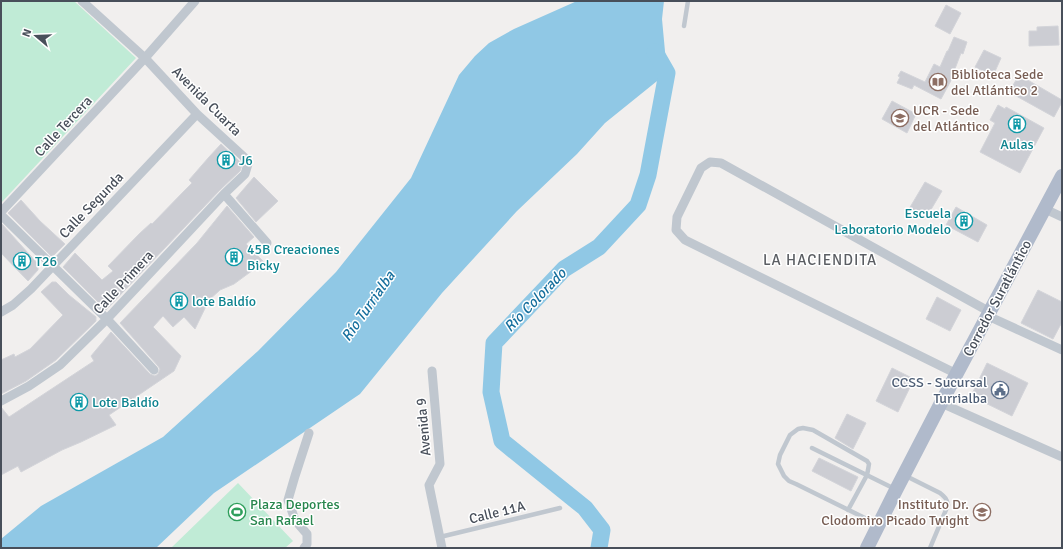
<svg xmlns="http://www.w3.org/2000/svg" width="1063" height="549" font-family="Signika,sans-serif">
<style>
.green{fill:#c0ebd6}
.water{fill:#90c8e5}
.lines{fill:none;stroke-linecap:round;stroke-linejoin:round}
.river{stroke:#90c8e5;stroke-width:17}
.building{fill:#cccdd3;stroke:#d3d4d9}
.service{stroke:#c0c7cf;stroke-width:4.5}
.minor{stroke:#c0c7cf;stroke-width:9}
.primary{stroke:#b0bacb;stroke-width:14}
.labels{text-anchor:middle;stroke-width:3;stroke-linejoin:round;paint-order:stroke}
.education-label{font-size:14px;fill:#785e54;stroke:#fff;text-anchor:start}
.street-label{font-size:14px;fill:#484f5a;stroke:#fff}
.culture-label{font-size:14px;fill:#0d838f;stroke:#fff;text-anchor:start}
.service-label{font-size:14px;fill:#4e5e75;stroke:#fff;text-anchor:end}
.leisure-label{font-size:14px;fill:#27864d;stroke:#fff;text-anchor:start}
.neighbourhood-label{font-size:15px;letter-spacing:1px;fill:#5b5e63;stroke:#fff}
.water-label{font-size:15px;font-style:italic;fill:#17709e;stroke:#fff}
</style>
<rect width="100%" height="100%" fill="#f1efee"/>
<path class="green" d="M1 1H74L136 58 1 203Z
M238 483 293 541 285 548H171Z"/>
<path class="water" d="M577 1H664L662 19 667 73 605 123 577 154 517 211 442 293 360 394 214 493 156 548H1V539L41 506 163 437 258 351 336 272 411 178 459 75 475 56 489 43 514 29Z"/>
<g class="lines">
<path class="river" d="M599 548 602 530 585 508 502 441 491 392 494 343 564 269 599 247 638 205 648 175 667 73 655 52"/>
</g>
<path class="building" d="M946 5 961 13 950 34 935 26Z
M1058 26 1059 45 1029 46V31H1037V27Z
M954 37 967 42 963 54 961 53 953 74 954 75 941 99 914 85 912 89 897 83 900 77 898 76 901 71 925 82 934 64 940 67 947 51H948Z
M984 50 1001 58 993 76 975 67Z
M1019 75 1062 100V102L1054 117 1009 92Z
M892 101 916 114 907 133 882 119Z
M998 105 1005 109 1006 107 1044 128 1020 173 980 152 995 123 990 120Z
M221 144 239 161 242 165 240 171 220 190 106 310 63 267 75 253 102 280 113 271 108 266 139 234 151 223 152 224 185 190 192 183 189 180 209 157Z
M254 177 278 201 256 222 236 198Z
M925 182 942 191 926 218 909 209Z
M21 200 40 221 65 244 52 257 8 213Z
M227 206 254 237 246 244 264 262 234 284 220 290 209 300 195 329 184 317 173 327 163 316 153 327 181 356 174 371 109 415 116 425 81 442 62 450 21 472 18 466 1 475V407L9 417 94 361 91 356 111 332 150 374 155 376 158 374 160 369 158 366 120 323 197 243Z
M956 207 987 225 978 242 946 225Z
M1 223 38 264V270L28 281 1 253Z
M52 282H56L69 295 96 317V321L56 360 26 381 1 394V360L14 354 15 357 30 349 63 315 41 292Z
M1038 290 1062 302V322L1053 339 1021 323Z
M937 297 961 310 950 331 926 319Z
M987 363 1028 383 1012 416 971 396Z
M892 368 914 379 898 412 876 401Z
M847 414 866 423 853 449 835 438Z
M819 458 858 477 851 491 812 471Z"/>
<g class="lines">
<path class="service" d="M684 26 688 1
M812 448 895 489
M906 476 940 493C945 497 947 499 948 505L930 548
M848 510 867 475 868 470 869 464 867 461 813 430 803 428 798 429 790 435 780 455 778 464 784 476 789 481 796 484 877 524
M440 537 560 508"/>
<path class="minor" d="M224 194 267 243
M1045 209 1062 217
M1 212 145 58 195 1
M1 215 107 319 154 370
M1 312 13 305 31 289 197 114
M988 316 1062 350
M432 371 440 464 429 485 442 548
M957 374 685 240 676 230 677 217 701 168 710 162 721 163 990 312
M1 401 29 386 60 365 107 319 224 194 245 174 248 164 244 157 197 114 145 58 82 1
M941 403 1062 457
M304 548 307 544V534L295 520 288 500 295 476 309 433"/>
<path class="primary" d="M867 548 896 490 941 403 1062 176"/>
</g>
<defs>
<symbol id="library-ring" viewBox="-11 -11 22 22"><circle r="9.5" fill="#fff" stroke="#8d6e63" stroke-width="1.5"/><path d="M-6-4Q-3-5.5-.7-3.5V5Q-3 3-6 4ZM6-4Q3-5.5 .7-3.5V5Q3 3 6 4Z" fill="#8d6e63"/></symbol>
<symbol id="university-ring" viewBox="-11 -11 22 22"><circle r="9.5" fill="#fff" stroke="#8d6e63" stroke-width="1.5"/><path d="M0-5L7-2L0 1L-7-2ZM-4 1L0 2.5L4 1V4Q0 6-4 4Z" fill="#8d6e63"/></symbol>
<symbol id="building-ring" viewBox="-11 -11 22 22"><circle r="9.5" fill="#fff" stroke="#0f9aa8" stroke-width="1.5"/><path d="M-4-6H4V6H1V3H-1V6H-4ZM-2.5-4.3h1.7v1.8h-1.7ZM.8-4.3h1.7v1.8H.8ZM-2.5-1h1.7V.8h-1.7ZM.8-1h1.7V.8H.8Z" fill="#0f9aa8"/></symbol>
<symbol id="civic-ring" viewBox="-11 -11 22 22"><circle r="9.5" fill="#fff" stroke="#5c6f8a" stroke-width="1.5"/><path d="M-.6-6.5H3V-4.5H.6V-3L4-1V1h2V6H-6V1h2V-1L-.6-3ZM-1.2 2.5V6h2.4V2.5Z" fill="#5c6f8a"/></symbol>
<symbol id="stadium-ring" viewBox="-11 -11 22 22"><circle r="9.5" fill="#fff" stroke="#2e9e5b" stroke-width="1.5"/><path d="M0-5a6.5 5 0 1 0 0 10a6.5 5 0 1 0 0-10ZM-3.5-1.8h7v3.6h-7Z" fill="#2e9e5b"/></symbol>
<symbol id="school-ring" viewBox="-11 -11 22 22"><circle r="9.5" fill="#fff" stroke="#8d6e63" stroke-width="1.5"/><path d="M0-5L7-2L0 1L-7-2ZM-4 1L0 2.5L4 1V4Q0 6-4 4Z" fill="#8d6e63"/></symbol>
</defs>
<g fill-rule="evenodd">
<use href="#library-ring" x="928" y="72" width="20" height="20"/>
<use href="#university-ring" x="890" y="108" width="20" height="20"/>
<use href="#building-ring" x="1007" y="114" width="20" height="20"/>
<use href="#building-ring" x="216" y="150" width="20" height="20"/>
<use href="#building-ring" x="954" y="211" width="20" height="20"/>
<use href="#building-ring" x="224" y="247" width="20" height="20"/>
<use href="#building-ring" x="12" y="251" width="20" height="20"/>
<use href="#building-ring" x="169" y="291" width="20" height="20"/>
<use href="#civic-ring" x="990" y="380" width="20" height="20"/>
<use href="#building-ring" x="69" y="392" width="20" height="20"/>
<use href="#stadium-ring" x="227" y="502" width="20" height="20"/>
<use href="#school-ring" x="972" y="502" width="20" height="20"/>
</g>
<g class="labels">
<g class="education-label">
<text x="951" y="79">Biblioteca Sede<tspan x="951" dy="16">del Atlántico 2</tspan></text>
<text x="913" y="115">UCR - Sede<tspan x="913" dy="16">del Atlántico</tspan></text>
<text x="969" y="509" text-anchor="end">Instituto Dr.<tspan x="969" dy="16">Clodomiro Picado Twight</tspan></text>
</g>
<g class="street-label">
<text transform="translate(207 101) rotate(45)" y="5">Avenida Cuarta</text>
<text transform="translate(63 126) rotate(-47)" y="5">Calle Tercera</text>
<text transform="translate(91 205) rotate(-46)" y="5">Calle Segunda</text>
<text transform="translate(123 282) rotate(-47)" y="5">Calle Primera</text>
<text transform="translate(997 298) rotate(-62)" y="5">Corredor Suratlántico</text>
<text transform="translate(423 427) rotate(-95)" y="5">Avenida 9</text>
<text transform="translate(497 512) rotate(-14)" y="5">Calle 11A</text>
</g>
<g class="culture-label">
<text x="1017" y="149" text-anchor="middle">Aulas</text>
<text x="239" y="165">J6</text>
<text x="951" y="218" text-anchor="end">Escuela<tspan x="951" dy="16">Laboratorio Modelo</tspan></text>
<text x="247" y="254">45B Creaciones<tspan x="247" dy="16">Bicky</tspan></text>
<text x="35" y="266">T26</text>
<text x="192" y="306">lote Baldío</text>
<text x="92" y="407">Lote Baldío</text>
</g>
<g class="service-label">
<text x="987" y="387">CCSS - Sucursal<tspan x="987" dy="16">Turrialba</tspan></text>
</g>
<g class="leisure-label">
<text x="250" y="509">Plaza Deportes<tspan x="250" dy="16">San Rafael</tspan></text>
</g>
<g class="neighbourhood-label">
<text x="820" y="265">LA HACIENDITA</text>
</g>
<g class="water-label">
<text transform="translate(535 300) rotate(-46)" y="5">Río Colorado</text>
<text transform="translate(368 306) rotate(-55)" y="5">Río Turrialba</text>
</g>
</g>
<rect width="1063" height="549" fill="none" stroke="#484f5a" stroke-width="4"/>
<g transform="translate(36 36) rotate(289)" stroke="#ffffff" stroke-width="3" paint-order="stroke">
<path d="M0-3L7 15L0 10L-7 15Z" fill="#484f5a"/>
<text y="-6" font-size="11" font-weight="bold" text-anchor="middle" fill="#484f5a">N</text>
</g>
</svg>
